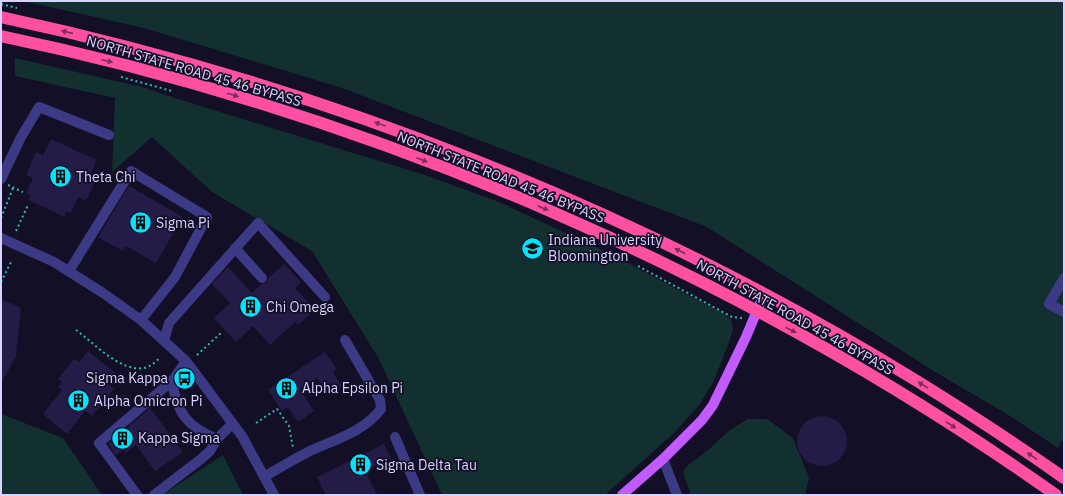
<svg xmlns="http://www.w3.org/2000/svg" width="1065" height="496" font-family="'IBM Plex Sans',sans-serif">
<style>
.green{fill:#12302f}
.building{fill:#241b47}
.lines{fill:none;stroke-linecap:round;stroke-linejoin:round}
.path{stroke:#2fb8b0;stroke-width:2;stroke-dasharray:2 3;stroke-linecap:butt}
.minor{stroke:#3d3a85;stroke-width:10}
.major{stroke:#c25bff;stroke-width:10}
.highway{stroke:#ff4fa3;stroke-width:12}
.oneway{fill:#7d2c5e}
.labels{text-anchor:middle;stroke-width:3.5;stroke-linejoin:round;paint-order:stroke}
.street-label{font-size:14px;fill:#d9d4ff;stroke:#130f26}
.poi-label{font-size:14px;fill:#d9d4ff;stroke:#130f26;text-anchor:start}
</style>
<rect width="100%" height="100%" fill="#130f26"/>
<path class="green" d="M23 1H1064V437L1058 448 1010 416 932 370 707 227 342 88 144 28Z
M15 58 142 87 181 100 425 175 499 202 611 254 684 293 720 311 731 320 733 329 730 339 714 381 699 405 675 432 605 495H442L379 359 312 251 212 192 152 137 112 172 115 98 15 76Z
M1 414 63 438 102 495H1Z
M748 419H767L793 438 809 478 805 495H691L683 472 688 465 708 450 730 430Z
M223 455 243 495H162Z"/>
<path class="building" d="M51 139 97 160 90 176 96 179 86 201 78 197 71 213 67 211 65 217 28 200 31 196 26 193 33 178 26 175 36 152 43 155Z
M129 186 183 217 156 263 126 246 123 251 98 237Z
M284 264 301 282 295 288 315 310 298 325 295 322 270 345 253 326 236 342 214 318 230 303 212 284 228 267 252 293 262 284 267 283 268 278Z
M1 299 21 308 16 356 1 384Z
M88 351 117 374 109 384 114 389 92 416 85 411 67 434 43 414 62 390 58 387 62 382 58 379 74 359 79 362Z
M325 352 337 369 333 372 342 386 328 395 317 378 300 390 314 411 298 422 288 407 282 411 268 390Z
M150 408 183 452 155 471 136 445 126 453 124 449 116 455 108 444Z
M797 441a25 25 0 1 1 50 0a25 25 0 1 1-50 0Z
M384 444 391 458 365 471 377 495H326L317 477Z"/>
<g class="lines">
<path class="path" d="M1 4 17 8
M121 77 172 91
M8 185 23 192
M1 218 13 188
M16 231 28 205
M638 266 732 317 742 318
M1 282 12 260
M76 330C94 343 120 372 144 368 150 367 155 362 160 358
M197 355 222 332
M256 423 277 409 289 426 293 448"/>
<path class="minor" d="M1 179 20 139 39 107 109 135
M1 238 54 262 103 293 141 320 186 361 242 436 274 495
M235 248 262 278
M69 271 131 171 207 217 175 277 141 320
M1064 278 1049 304 1064 312
M164 341 169 323 258 223 325 297
M172 381C177 414 187 426 217 439
M395 437 420 495
M663 459 677 495
M264 477C279 468 294 459 310 451 334 440 365 431 381 409L380 400 345 340
M137 495 99 443 172 381 186 361
M154 495 201 459 210 451 217 439 232 424"/>
<path class="major" d="M622 495 663 459 702 420 713 405 746 337 764 294"/>
<path class="highway" d="M1 17C324 86 635 208 917 381 967 412 1016 444 1064 478
M1 36C376 114 744 274 1056 495"/>
</g>
<defs><path id="oneway-solid" d="M-6-.8H1V-3.2L6.5 0L1 3.2V.8H-6Z"/></defs>
<g class="oneway">
<use href="#oneway-solid" transform="translate(67 32) rotate(-167)"/>
<use href="#oneway-solid" transform="translate(107 61) rotate(14)"/>
<use href="#oneway-solid" transform="translate(233 95) rotate(17)"/>
<use href="#oneway-solid" transform="translate(380 124) rotate(-160)"/>
<use href="#oneway-solid" transform="translate(422 160) rotate(21)"/>
<use href="#oneway-solid" transform="translate(543 208) rotate(23)"/>
<use href="#oneway-solid" transform="translate(680 251) rotate(-153)"/>
<use href="#oneway-solid" transform="translate(791 330) rotate(28)"/>
<use href="#oneway-solid" transform="translate(923 385) rotate(-148)"/>
<use href="#oneway-solid" transform="translate(951 425) rotate(32)"/>
<use href="#oneway-solid" transform="translate(1032 456) rotate(-146)"/>
</g>
<defs>
<symbol id="building-disc" viewBox="-11 -11 22 22"><circle r="9.5" fill="#00e5ff" stroke="#130f26"/><path d="M-4-6H4V6H1V3H-1V6H-4ZM-2.5-4.3h1.7v1.8h-1.7ZM.8-4.3h1.7v1.8H.8ZM-2.5-1h1.7V.8h-1.7ZM.8-1h1.7V.8H.8Z" fill="#111"/></symbol>
<symbol id="university-disc" viewBox="-11 -11 22 22"><circle r="9.5" fill="#00e5ff" stroke="#130f26"/><path d="M0-5L7-2L0 1L-7-2ZM-4 1L0 2.5L4 1V4Q0 6-4 4Z" fill="#111"/></symbol>
<symbol id="bus-disc" viewBox="-11 -11 22 22"><circle r="9.5" fill="#00e5ff" stroke="#130f26"/><path d="M-5-6H5V4H4V6H2V4H-2V6H-4V4H-5ZM-3.5-4V0h7V-4ZM-3.5 1.2v1.5H-2V1.2ZM2 1.2v1.5H3.5V1.2Z" fill="#111"/></symbol>
</defs>
<g fill-rule="evenodd">
<use href="#building-disc" x="48" y="164" width="25" height="25"/>
<use href="#building-disc" x="128" y="210" width="25" height="25"/>
<use href="#university-disc" x="520" y="236" width="25" height="25"/>
<use href="#building-disc" x="238" y="294" width="25" height="25"/>
<use href="#bus-disc" x="172" y="366" width="25" height="25"/>
<use href="#building-disc" x="274" y="376" width="25" height="25"/>
<use href="#building-disc" x="66" y="388" width="25" height="25"/>
<use href="#building-disc" x="110" y="426" width="25" height="25"/>
<use href="#building-disc" x="348" y="452" width="25" height="25"/>
</g>
<g class="labels">
<g class="street-label">
<text transform="translate(194 71) rotate(16)" y="5">NORTH STATE ROAD 45 46 BYPASS</text>
<text transform="translate(501 177) rotate(22)" y="5">NORTH STATE ROAD 45 46 BYPASS</text>
<text transform="translate(795 317) rotate(29)" y="5">NORTH STATE ROAD 45 46 BYPASS</text>
</g>
<g class="poi-label">
<text x="76" y="182">Theta Chi</text>
<text x="156" y="228">Sigma Pi</text>
<text x="548" y="245">Indiana University<tspan x="548" dy="16">Bloomington</tspan></text>
<text x="266" y="312">Chi Omega</text>
<text x="168" y="383" text-anchor="end">Sigma Kappa</text>
<text x="302" y="393">Alpha Epsilon Pi</text>
<text x="94" y="406">Alpha Omicron Pi</text>
<text x="138" y="443">Kappa Sigma</text>
<text x="376" y="470">Sigma Delta Tau</text>
</g>
</g>
<rect width="1065" height="496" fill="none" stroke="#d9d4ff" stroke-width="4"/>
</svg>
